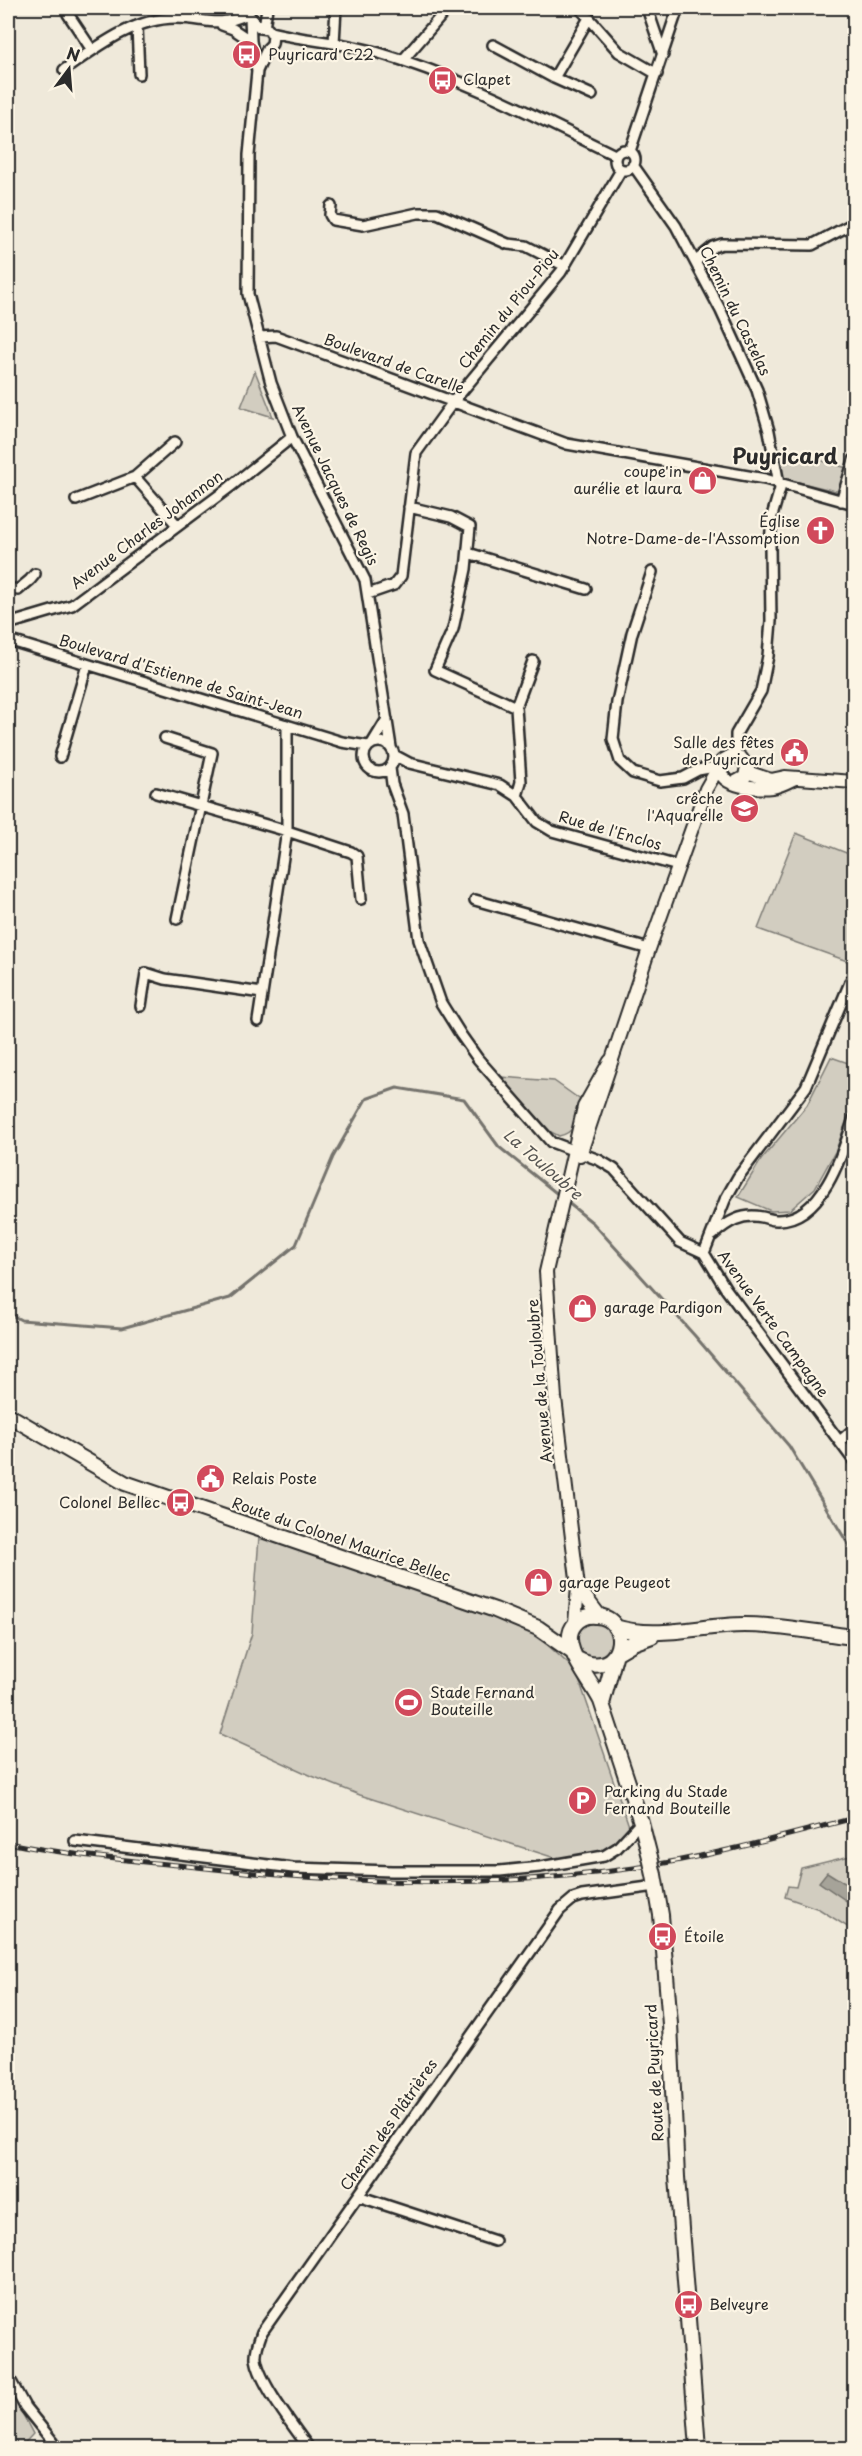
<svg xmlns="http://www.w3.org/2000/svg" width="862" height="2456" font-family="'Playpen Sans',sans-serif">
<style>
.green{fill:#d2cdc0;stroke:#7e7c76;stroke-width:1.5}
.water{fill:#a6a399;stroke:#75736d;stroke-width:1.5}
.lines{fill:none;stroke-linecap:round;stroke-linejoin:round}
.stream{stroke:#75736d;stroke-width:3}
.minor-casing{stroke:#2b2b2b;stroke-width:14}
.tertiary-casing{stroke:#2b2b2b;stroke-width:16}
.secondary-casing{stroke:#2b2b2b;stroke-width:18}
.minor{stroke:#fcf5e5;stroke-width:9}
.tertiary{stroke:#fcf5e5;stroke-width:12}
.secondary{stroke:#fcf5e5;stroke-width:14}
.rail-casing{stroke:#2b2b2b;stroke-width:5}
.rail{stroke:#fcf5e5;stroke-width:3;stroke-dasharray:9;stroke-linecap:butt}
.secondary-bridge-casing{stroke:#2b2b2b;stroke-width:18;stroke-linecap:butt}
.secondary-bridge{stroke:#fcf5e5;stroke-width:14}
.labels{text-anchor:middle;stroke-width:4.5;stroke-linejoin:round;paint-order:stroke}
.poi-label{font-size:15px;fill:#2b2b2b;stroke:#fcf5e5;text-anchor:start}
.street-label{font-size:15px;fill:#2b2b2b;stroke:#fcf5e5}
.water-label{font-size:16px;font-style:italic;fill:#565552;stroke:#fcf5e5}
.district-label{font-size:21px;font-weight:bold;fill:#2b2b2b;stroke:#fcf5e5}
</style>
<rect width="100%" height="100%" fill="#efe9da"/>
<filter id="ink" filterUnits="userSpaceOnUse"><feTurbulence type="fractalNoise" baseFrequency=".0167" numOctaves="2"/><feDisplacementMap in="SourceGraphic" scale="12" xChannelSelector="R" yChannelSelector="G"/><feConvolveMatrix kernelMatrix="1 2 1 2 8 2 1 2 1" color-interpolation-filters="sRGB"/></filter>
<g filter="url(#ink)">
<path class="green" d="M255 371 273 417 241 407Z
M777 448 847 468 840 492 777 477Z
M796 833 854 856V952L850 962 758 929Z
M831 1057 854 1065V1100L836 1150 815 1188 790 1210 771 1211 738 1197 761 1160 807 1105Z
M501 1077 554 1081 582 1101C577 1117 578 1132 559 1136L551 1132Z
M259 1537 529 1628 576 1671 630 1829 608 1850 561 1860 360 1795 312 1776 220 1734 252 1633Z
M577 1640a17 17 0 1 1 34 0a17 17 0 1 1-34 0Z
M854 1855V1931L819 1909 785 1897 788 1886 796 1887 801 1868Z
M8 2386 33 2434 20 2448H8Z"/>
<path class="water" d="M827 1872 854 1889V1906L819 1882Z"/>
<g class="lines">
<path class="stream" d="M567 1202 593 1223 695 1336 789 1446 854 1554
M8 1313 21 1320 122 1328 230 1298 296 1245 333 1157 366 1099 397 1088 464 1099 499 1147 560 1196"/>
<defs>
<path id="minor" d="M243 8 260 28 268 29 273 36 272 44 267 49 257 71
M580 8 619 52 657 74
M647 8 663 55
M68 14 92 50
M250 17 251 41 257 71 249 155 248 294 271 383 292 437 365 580 391 747
M222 25 233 29 251 41
M137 26 139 74
M264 28 267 8
M271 32C306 41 344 42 379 53 462 77 538 118 615 155
M334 43 336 8
M493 45 554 78 589 18
M403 60 448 8
M64 70C97 47 134 18 176 18 208 18 215 29 248 14
M554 78 592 95
M615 160a10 10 0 1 1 20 0a10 10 0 1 1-20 0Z
M630 151 678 8
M633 165 676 226 721 311 757 390 769 431 780 489 772 516 770 545 771 621 768 656 761 691 736 734V756
M331 206 330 215 333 220 363 225 418 213H437L508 244 526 246 565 266
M696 261 713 247 722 244 812 245 854 223
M260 337 276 336 567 444 765 479 854 504
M135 477 177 525
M76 500 135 477 175 442
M841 501 854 460
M409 507 451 517 470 527 466 569 453 629 435 670 516 707
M468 553 586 589
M652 572 632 633 617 702 613 739 620 761 633 773 660 781 683 778 698 770 720 766
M8 588 18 590 30 580 35 574
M368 594 394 585 401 576 416 453 453 402 561 272 621 170
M8 624 72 605 230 487 292 437
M8 640 342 742 368 746
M165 738 212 753 177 919
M364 757a15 15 0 1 1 30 0a15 15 0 1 1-30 0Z
M373 742 387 719
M394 755 409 763 500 785 517 796 537 822 552 831 678 866
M60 757 87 665
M390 768 392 784 403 814 419 940 441 1003 461 1035 478 1059 551 1142 599 1160 614 1169 680 1242 704 1253 726 1289 854 1461
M156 793 287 831 351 852 357 856 361 899
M517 796 521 782 516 707 533 661
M475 900 649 949
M141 1006 146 973 165 979 262 993
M258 1021 287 831V725
M713 1235C727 1222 742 1213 762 1217 767 1218 771 1220 776 1220 822 1222 843 1153 854 1118
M704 1253 725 1200 738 1177 806 1087 854 973
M840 1441 854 1429
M75 1841 293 1868 392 1871H500L540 1867 604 1856 617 1848 641 1822
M358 2196 495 2241
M8 2376 25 2407 58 2448
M309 2448C294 2427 260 2384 256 2359 255 2350 259 2340 262 2332L560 1910 573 1899 582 1896 656 1886"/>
<path id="tertiary" d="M747 772 771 780 785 777 854 782
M734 783 745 777 747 766 741 758 731 756 722 761C711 787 756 789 772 787 780 786 787 782 795 778
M580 1155 649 949 706 789 714 775 720 771
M578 1587 600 1616
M575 1623 578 1587 555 1398 546 1272 584 1107 610 1061"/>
<path id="secondary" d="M8 1415 125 1483 495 1610 538 1628 571 1651
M615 1627C657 1640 701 1625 744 1625 781 1625 818 1633 854 1637
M616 1653 633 1643 652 1636
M577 1659C623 1684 634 1617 596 1616 588 1615 580 1618 575 1624 557 1644 591 1680 601 1701L641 1822 650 1857
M602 1704 616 1653
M654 1875 661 1915 670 2024 677 2177 698 2448"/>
</defs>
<use href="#minor" class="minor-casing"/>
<use href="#tertiary" class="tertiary-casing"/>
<use href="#secondary" class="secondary-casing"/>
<use href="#minor" class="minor"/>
<use href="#tertiary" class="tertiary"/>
<use href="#secondary" class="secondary"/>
<defs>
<path id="rail" d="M8 1843C67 1855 127 1860 187 1866 337 1883 484 1890 634 1868 709 1857 781 1837 854 1818"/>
</defs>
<use href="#rail" class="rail-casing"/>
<use href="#rail" class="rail"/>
<defs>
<path id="secondary-bridge" d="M650 1857 654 1875"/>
</defs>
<use href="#secondary-bridge" class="secondary-bridge-casing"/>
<use href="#secondary-bridge" class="secondary-bridge"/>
</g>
</g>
<defs>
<symbol id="bus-disc" viewBox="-11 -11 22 22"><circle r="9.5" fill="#d1495b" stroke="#fcf5e5"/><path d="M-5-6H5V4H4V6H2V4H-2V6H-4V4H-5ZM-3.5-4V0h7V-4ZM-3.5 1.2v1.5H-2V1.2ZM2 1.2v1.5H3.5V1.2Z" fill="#fff"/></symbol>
<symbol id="shop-disc" viewBox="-11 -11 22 22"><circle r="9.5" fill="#d1495b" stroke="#fcf5e5"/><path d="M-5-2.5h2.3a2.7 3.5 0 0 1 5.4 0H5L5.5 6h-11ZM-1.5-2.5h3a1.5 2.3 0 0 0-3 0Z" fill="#fff"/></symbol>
<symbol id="church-disc" viewBox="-11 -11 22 22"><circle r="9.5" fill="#d1495b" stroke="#fcf5e5"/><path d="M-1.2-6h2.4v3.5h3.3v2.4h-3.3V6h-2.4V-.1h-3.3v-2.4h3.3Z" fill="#fff"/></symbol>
<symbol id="civic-disc" viewBox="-11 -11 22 22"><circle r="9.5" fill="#d1495b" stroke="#fcf5e5"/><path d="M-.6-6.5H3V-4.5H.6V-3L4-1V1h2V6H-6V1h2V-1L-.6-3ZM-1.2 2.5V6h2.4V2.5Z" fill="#fff"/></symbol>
<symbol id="school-disc" viewBox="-11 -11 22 22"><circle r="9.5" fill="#d1495b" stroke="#fcf5e5"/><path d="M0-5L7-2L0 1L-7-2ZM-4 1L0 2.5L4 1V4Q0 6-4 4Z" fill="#fff"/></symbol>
<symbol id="stadium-disc" viewBox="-11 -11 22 22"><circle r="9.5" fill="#d1495b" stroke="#fcf5e5"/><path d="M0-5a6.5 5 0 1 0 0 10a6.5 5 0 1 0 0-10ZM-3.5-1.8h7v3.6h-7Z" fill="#fff"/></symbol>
<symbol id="parking-disc" viewBox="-11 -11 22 22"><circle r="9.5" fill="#d1495b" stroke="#fcf5e5"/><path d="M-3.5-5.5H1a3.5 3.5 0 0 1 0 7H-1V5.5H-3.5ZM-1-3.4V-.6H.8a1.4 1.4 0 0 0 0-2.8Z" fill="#fff"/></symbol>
</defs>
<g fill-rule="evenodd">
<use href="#bus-disc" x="230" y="38" width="33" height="33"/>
<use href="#bus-disc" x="426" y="64" width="33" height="33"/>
<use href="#shop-disc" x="686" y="464" width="33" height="33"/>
<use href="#church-disc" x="804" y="514" width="33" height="33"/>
<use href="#civic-disc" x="778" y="736" width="33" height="33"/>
<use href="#school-disc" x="728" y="792" width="33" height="33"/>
<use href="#shop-disc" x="566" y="1292" width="33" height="33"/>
<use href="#civic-disc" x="194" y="1462" width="33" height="33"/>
<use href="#bus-disc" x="164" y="1486" width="33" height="33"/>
<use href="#shop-disc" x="522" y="1566" width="33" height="33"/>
<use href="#stadium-disc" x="392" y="1686" width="33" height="33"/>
<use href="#parking-disc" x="566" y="1784" width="33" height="33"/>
<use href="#bus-disc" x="646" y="1920" width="33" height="33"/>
<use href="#bus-disc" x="672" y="2288" width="33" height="33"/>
</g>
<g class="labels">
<g class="poi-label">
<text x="268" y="60">Puyricard C22</text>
<text x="463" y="85">Clapet</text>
<text x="682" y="477" text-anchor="end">coupe'in<tspan x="682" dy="17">aurélie et laura</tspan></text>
<text x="800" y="527" text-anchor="end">Église<tspan x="800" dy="17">Notre-Dame-de-l'Assomption</tspan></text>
<text x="774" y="748" text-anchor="end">Salle des fêtes<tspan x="774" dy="17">de Puyricard</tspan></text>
<text x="723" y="804" text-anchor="end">crêche<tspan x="723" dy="17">l'Aquarelle</tspan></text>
<text x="604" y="1313">garage Pardigon</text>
<text x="232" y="1484">Relais Poste</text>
<text x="160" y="1508" text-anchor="end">Colonel Bellec</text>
<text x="559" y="1588">garage Peugeot</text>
<text x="430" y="1698">Stade Fernand<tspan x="430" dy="17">Bouteille</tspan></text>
<text x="604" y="1797">Parking du Stade<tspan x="604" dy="17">Fernand Bouteille</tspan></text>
<text x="684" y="1942">Étoile</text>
<text x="709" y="2310">Belveyre</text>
</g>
<g class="street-label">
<text transform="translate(509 309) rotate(-51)" y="5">Chemin du Piou-Piou</text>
<text transform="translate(735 311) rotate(64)" y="5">Chemin du Castelas</text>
<text transform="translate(394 364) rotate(20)" y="5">Boulevard de Carelle</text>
<text transform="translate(335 485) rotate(64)" y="5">Avenue Jacques de Regis</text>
<text transform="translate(147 530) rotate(-37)" y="5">Avenue Charles Johannon</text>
<text transform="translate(181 677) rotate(17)" y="5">Boulevard d'Estienne de Saint-Jean</text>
<text transform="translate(610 831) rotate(16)" y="5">Rue de l'Enclos</text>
<text transform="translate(773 1324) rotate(54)" y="5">Avenue Verte Campagne</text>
<text transform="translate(540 1381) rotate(-95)" y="5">Avenue de la Touloubre</text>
<text transform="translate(341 1540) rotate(19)" y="5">Route du Colonel Maurice Bellec</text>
<text transform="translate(655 2073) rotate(-93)" y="5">Route de Puyricard</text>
<text transform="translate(389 2125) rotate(-55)" y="5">Chemin des Plâtrières</text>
</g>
<g class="water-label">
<text transform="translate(543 1164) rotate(41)" y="6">La Touloubre</text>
</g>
<g class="district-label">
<text x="785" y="464">Puyricard</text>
</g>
</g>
<rect width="862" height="2456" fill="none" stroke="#fcf5e5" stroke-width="30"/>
<rect x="15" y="15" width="832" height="2426" fill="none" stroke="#2b2b2b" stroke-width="2" filter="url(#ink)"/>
<g transform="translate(69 69) rotate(16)" stroke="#fcf5e5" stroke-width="4.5" paint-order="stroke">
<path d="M0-4.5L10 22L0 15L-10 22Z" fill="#2b2b2b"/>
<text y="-9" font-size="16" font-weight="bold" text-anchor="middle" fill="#2b2b2b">N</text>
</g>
</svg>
